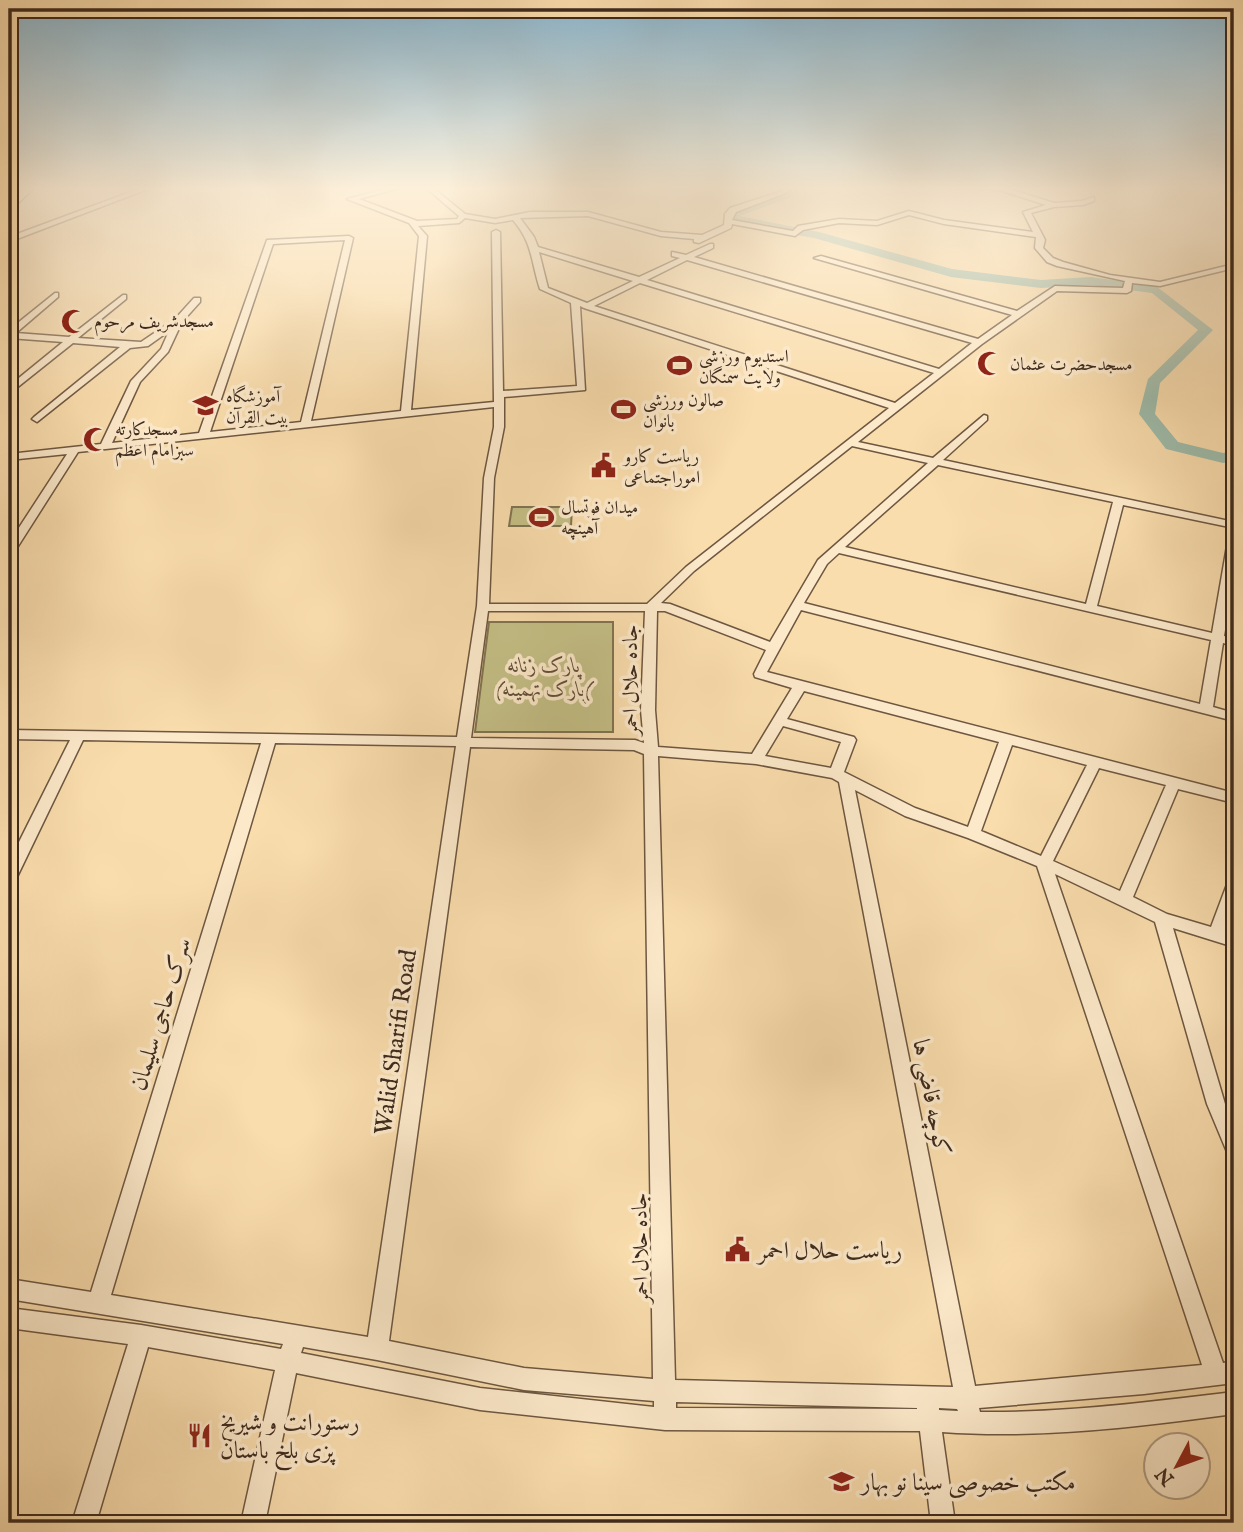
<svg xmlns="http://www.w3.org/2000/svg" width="1243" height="1532" font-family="'IM FELL English',Amiri,serif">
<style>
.green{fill:#c4bf86;stroke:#817452;stroke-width:2}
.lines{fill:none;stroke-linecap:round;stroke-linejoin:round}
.river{fill:#9ebcab;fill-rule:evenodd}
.minor-casing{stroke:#6d5741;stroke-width:3}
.highway-casing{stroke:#3e2a1d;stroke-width:3}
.minor{fill:#fce9ca;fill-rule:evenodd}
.highway{fill:#faddad;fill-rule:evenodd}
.labels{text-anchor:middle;stroke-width:7;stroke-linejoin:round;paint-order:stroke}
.far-poi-label{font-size:18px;fill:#3e2a1d;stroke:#fce9ca;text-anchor:start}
.park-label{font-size:21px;font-style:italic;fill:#604f37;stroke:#fce9ca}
.street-label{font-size:21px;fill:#3e2a1d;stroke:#fce9ca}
.near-street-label{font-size:24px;fill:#3e2a1d;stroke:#fce9ca}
.near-poi-label{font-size:24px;fill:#3e2a1d;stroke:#fce9ca;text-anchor:start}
</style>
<rect width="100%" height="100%" fill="#faddad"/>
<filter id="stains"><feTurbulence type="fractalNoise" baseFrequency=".00286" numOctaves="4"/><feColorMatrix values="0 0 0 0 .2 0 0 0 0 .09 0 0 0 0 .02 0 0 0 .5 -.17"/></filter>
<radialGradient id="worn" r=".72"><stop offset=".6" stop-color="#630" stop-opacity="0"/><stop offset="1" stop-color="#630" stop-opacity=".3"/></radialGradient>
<path class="green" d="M512 507H572L571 526H509Z
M489 622H613V732H475Z"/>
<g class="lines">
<path class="river" d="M791 187H804L787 199 740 216 819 232 952 269 1041 280 1091 277 1156 286 1213 330 1160 383 1155 414 1178 442 1223 453 1234 451V461L1223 463 1166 449 1139 414 1148 379 1198 330 1152 293 1091 285 1041 288 951 277 814 238 736 225 726 216Z"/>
<defs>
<path id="minor" d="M144 187H153L9 242V237Z
M393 187H404L359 199 417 221 457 219 459 216 425 187H432L465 214 495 219 530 212H588L661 232 702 235 724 225 725 214 730 208 782 191 785 187H792L786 193 736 212 732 220 793 231 798 226 839 219 877 221 909 211 944 220 1033 232 1023 212 1046 205 1002 191 973 187H1003L1054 203 1082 201 1094 197V201L1083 205 1054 207 1031 213 1045 240 1043 248 1053 258 1063 262 1110 275 1160 282 1234 264V268L1160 286 1132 283 1131 291 1127 293 1057 291 982 344 858 442 933 458 984 415 987 416V420L943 460 1234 522V528L1123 505 1097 606 1212 633 1228 540 1234 537V574L1224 636 1234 638V646L1223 643 1213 707 1234 713V721L801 610 767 672 1234 793V803L1178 789 1133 897 1167 914 1211 927 1226 887 1229 883 1234 881V908L1225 932 1234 935V947L1173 928 1225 1104 1234 1125V1154L1227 1152 1207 1104 1155 922 1055 874 1223 1363 1234 1361V1383L1144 1394 979 1408 980 1412C1065 1413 1149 1402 1234 1392V1414C1138 1427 1039 1439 942 1432L955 1523H931L920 1431 665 1430 480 1410 296 1373 265 1523H241L275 1370 148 1347 96 1523H72L128 1344 9 1328V1308L141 1325 281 1349 283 1344 9 1299V1279L91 1292 261 743 83 740 17 877 14 881 9 883V862L70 740 9 739V730L457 737 477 606 484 478 494 427V407L78 452 15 551 9 554V543L67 454 9 460V454L101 444 131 381 161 349 169 331 148 346 130 348 37 422 32 419 34 417 120 347 73 343 9 394V386L63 342 9 338V330L55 293H58V297L16 333 69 337 123 295H126V299L78 338 141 342 175 319 194 298H200V302L182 322 168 352 140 382 112 443 199 433 267 240 349 236 353 238 311 421 401 411 419 236 409 223 347 199ZM909 215 944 224 1036 237 1035 248 1047 262 1057 266 1125 281 1123 288 1055 286 1017 311 821 256 814 258 1012 315 978 339 694 257 713 248V244H710L686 255 672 252V256L680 258 639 277 538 247 534 237 520 218 588 216 661 236 694 239V242L699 243 731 228 732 224 795 236 803 230 839 223 877 225ZM465 218 495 223 513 220C533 243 531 262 540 289L571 303 577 386 503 391 500 232 496 230 492 232 494 402 411 410 427 236 418 226 459 223ZM345 240 301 422 210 432 273 244ZM539 252 633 281 587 303 548 288ZM687 260 972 343 939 369 647 280ZM640 283 934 373 895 403 594 306ZM580 306 584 308 889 408 686 567 647 604H489L494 478 504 427V397L585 390ZM852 446 928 463 818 560 770 642 670 604 661 603 694 571ZM938 465 1113 502 1086 604 845 547ZM839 553 1211 640 1200 704 804 603 827 564ZM488 611H645L641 710 644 743 635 740 471 738ZM657 611H665L766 650 754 674 755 677 792 688 752 754 658 747 655 710ZM804 691 999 742 968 827 915 808 844 772 856 740 854 737 787 719ZM783 726 841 742 831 768 765 756ZM275 743 456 746 368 1337 111 1295ZM1012 745 1087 765 1041 856 981 831ZM470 747 634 750 644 754 653 1379 524 1368 389 1341ZM658 756 756 764 832 778 839 782 953 1387 675 1380ZM1099 768 1166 785 1120 891 1053 861ZM855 790 905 816 968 838 1037 866 1202 1365 975 1386ZM303 1347 377 1360 524 1390 654 1401V1407L480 1388 301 1353ZM676 1402 917 1408V1409L676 1408ZM939 1408 957 1409 958 1411 939 1410Z"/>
<path id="highway" d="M25 187H35L9 212V204Z"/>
</defs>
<use href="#minor" class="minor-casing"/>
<use href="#highway" class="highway-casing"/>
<use href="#minor" class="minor"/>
<use href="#highway" class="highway"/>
</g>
<linearGradient id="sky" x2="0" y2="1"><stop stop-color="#8ab7d0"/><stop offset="0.47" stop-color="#fdf0da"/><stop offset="1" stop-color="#fdf0da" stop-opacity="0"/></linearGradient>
<rect width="1243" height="401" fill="url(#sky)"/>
<defs>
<symbol id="mosque-bare" viewBox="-9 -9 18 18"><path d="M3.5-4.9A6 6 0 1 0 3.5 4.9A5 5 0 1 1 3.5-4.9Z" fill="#8f2418" stroke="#fce9ca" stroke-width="2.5" paint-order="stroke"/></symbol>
<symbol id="stadium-bare" viewBox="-9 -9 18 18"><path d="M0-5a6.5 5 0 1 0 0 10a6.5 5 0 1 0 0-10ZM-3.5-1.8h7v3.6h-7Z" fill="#8f2418" stroke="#fce9ca" stroke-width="2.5" paint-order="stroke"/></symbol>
<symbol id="school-bare" viewBox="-9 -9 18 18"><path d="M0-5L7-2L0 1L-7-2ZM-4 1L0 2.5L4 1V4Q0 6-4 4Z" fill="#8f2418" stroke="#fce9ca" stroke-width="2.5" paint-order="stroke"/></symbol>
<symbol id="civic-bare" viewBox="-9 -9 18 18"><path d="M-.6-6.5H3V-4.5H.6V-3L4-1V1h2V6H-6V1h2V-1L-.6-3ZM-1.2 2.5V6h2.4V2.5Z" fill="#8f2418" stroke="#fce9ca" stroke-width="2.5" paint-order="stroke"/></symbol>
<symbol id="restaurant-bare" viewBox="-9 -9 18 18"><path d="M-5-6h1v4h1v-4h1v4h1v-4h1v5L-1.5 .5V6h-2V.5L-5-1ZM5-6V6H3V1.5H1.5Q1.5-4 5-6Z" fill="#8f2418" stroke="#fce9ca" stroke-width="2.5" paint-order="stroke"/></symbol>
</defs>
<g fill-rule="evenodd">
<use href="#mosque-bare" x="56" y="304" width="35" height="35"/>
<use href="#mosque-bare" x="972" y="346" width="35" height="35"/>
<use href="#stadium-bare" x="662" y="348" width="35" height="35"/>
<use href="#school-bare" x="188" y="388" width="35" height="35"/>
<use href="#stadium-bare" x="606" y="392" width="35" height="35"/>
<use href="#mosque-bare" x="78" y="422" width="35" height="35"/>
<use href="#civic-bare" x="586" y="448" width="35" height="35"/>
<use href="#stadium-bare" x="524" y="500" width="35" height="35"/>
<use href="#civic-bare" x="720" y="1232" width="35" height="35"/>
<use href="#restaurant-bare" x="182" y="1418" width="35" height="35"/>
<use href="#school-bare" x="824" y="1464" width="35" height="35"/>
</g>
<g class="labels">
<g class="far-poi-label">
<text x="94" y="327">مسجدشریف مرحوم</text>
<text x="699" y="362">استدیوم ورزشی<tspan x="699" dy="21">ولایت سمنگان</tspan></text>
<text x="1010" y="370">مسجدحضرت عثمان</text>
<text x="226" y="402">آموزشگاه<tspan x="226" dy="21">بیت القرآن</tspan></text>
<text x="643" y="406">صالون ورزشی<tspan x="643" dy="21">بانوان</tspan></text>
<text x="115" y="435">مسجدکارته<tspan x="115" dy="21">سبزامام اعظم</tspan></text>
<text x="624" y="462">ریاست کارو<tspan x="624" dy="21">اموراجتماعی</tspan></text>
<text x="561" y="513">میدان فوتسال<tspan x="561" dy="21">آهینچه</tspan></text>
</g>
<g class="park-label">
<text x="544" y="672">پارک زنانه<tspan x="544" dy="24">(پارک تهمینه(</tspan></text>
</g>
<g class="street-label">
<text transform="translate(630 680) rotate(-90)" y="7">جاده حلال احمر</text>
<text transform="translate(640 1248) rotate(-91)" y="7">جاده حلال احمر</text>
</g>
<g class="near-street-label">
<text transform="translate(160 1014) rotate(-73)" y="8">سرک حاجی سلیمان</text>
<text transform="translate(395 1042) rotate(-82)" y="8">Walid Sharifi Road</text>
<text transform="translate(932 1097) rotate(79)" y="8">کوچه قاضی ها</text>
</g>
<g class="near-poi-label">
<text x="758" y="1258">ریاست حلال احمر</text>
<text x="220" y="1430">رستورانت و شیریخ<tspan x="220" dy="28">پزی بلخ باستان</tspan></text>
<text x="861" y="1490">مکتب خصوصی سینا نو بهار</text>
</g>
</g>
<rect width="1243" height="1532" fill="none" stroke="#faddad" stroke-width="35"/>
<rect x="10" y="10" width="1222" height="1511" fill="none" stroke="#3e2a1d" stroke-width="3.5"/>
<rect x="18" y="18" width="1208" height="1497" fill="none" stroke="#3e2a1d" stroke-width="2"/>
<g transform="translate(1177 1466) rotate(229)"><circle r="33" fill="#fce9ca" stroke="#b09d85" stroke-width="2"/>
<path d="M0-5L12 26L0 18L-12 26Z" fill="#8f2418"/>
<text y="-10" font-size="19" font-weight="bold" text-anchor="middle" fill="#3e2a1d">N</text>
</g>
<rect width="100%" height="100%" filter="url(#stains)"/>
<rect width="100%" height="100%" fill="url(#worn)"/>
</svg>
